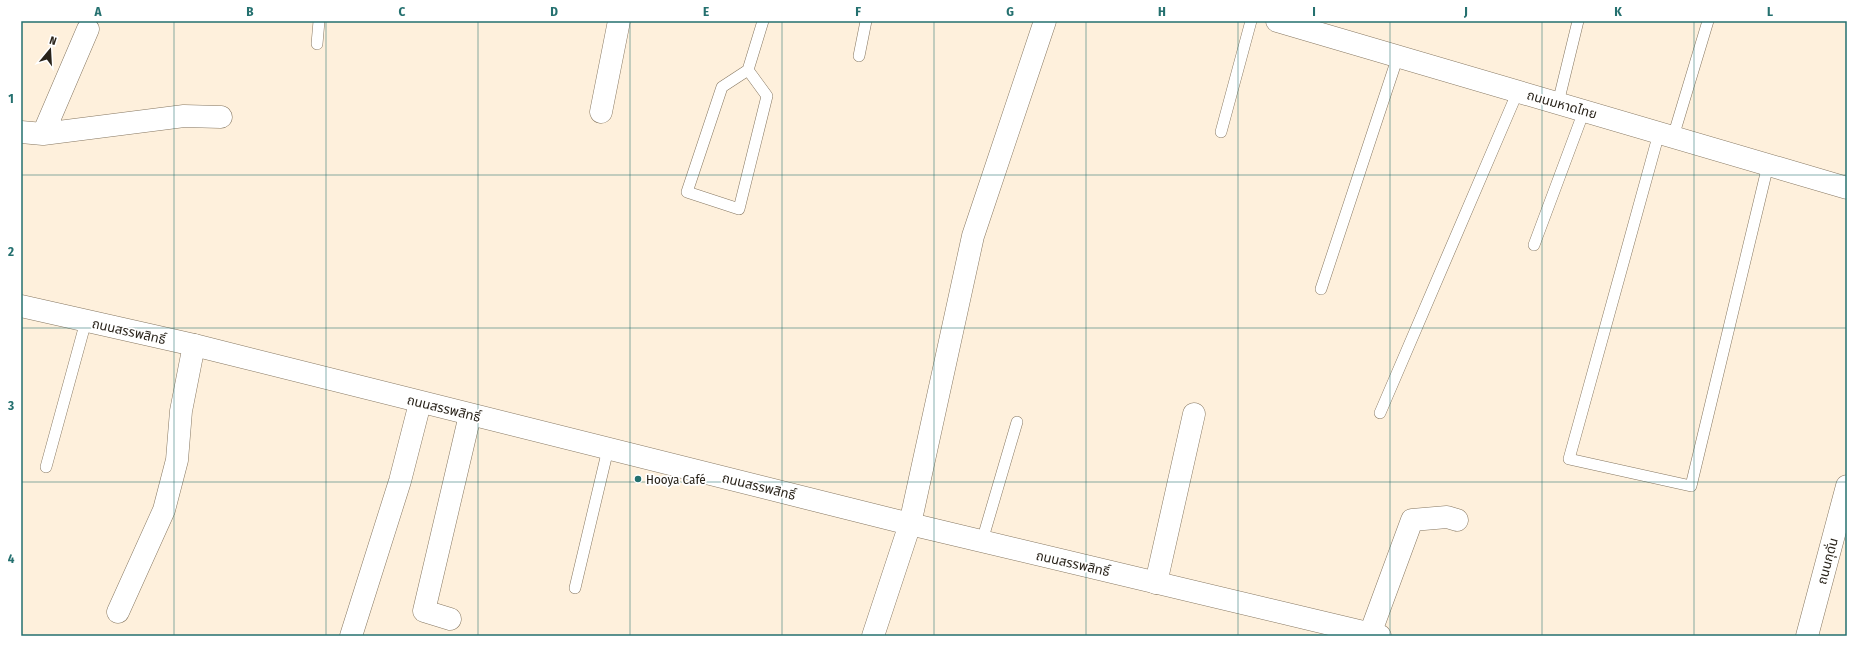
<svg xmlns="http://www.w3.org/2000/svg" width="1868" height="657" font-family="'Fira Sans Condensed','Noto Sans Thai',sans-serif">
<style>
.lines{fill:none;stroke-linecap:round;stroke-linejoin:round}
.lane-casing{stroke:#867761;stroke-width:12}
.street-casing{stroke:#867761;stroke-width:23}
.secondary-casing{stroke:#867761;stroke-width:23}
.lane{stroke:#fff;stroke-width:11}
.street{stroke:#fff;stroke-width:22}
.secondary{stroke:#fff;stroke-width:22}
.grid{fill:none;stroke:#24706f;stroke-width:1;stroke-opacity:0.55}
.poi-dot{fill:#24706f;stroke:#fff;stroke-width:1.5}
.labels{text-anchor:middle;stroke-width:3.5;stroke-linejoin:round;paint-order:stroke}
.street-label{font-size:13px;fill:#282219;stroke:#fff}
.poi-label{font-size:13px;fill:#282219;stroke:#fff;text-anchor:start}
.neatline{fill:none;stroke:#24706f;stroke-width:1.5}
.grid-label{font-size:13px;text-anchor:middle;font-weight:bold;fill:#24706f}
</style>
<rect width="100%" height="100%" fill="#fef0dc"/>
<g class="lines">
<defs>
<path id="lane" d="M317 44 319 21
M859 56 866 21
M748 70 767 96 739 209 687 192 722 87 748 70 763 21
M1558 103 1578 21
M1221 132 1251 21
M1659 133 1569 459 1691 486 1768 165
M1673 137 1708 21
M1534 245 1584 111
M1321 289 1398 56
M1380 413 1518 91
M46 467 86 321
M982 541 1017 422
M575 588 608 449"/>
<path id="street" d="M601 112 619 21
M21 132 43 134 88 29
M43 134 184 116 221 117
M1156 583 1194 414
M118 612 164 510 177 460 181 411 194 345
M450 619 424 611 470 415
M1370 634 1412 520 1447 517 1457 520
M351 636 400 481 420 403
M873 636 910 524 973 236 1045 21"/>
<path id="secondary" d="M1277 21 1847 188
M21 306 194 345 910 524 1380 636
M1807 636 1847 486"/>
</defs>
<use href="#lane" class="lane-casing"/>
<use href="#street" class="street-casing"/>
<use href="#secondary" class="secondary-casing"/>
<use href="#lane" class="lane"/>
<use href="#street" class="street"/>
<use href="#secondary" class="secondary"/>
</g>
<path class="grid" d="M174 21V636M326 21V636M478 21V636M630 21V636M782 21V636M934 21V636M1086 21V636M1238 21V636M1390 21V636M1542 21V636M1694 21V636M21 175H1847M21 328H1847M21 482H1847"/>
<circle class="poi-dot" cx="638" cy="479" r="4"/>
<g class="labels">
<g class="street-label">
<text transform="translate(1562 104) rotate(16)" y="5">ถนนมหาดไทย</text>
<text transform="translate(129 331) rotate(13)" y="5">ถนนสรรพสิทธิ์</text>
<text transform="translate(444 408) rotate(14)" y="5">ถนนสรรพสิทธิ์</text>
<text transform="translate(759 486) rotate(14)" y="5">ถนนสรรพสิทธิ์</text>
<text transform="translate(1827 561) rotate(-75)" y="5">ถนนกุดั่น</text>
<text transform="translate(1073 563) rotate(13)" y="5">ถนนสรรพสิทธิ์</text>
</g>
<g class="poi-label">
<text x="646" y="484">Hooya Café</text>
</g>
</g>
<rect width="1868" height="657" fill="none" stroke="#ffffff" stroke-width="44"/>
<g transform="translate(50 50) rotate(18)" stroke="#ffffff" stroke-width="3" paint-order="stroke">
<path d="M0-3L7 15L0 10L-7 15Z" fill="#282219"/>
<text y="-6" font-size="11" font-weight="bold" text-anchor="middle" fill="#282219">N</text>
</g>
<rect x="22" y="22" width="1824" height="613" class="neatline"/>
<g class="grid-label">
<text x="98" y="16">A</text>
<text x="250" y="16">B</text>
<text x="402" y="16">C</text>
<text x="554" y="16">D</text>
<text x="706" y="16">E</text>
<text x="858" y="16">F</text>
<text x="1010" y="16">G</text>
<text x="1162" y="16">H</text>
<text x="1314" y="16">I</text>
<text x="1466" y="16">J</text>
<text x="1618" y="16">K</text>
<text x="1770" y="16">L</text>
<text x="11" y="103">1</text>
<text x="11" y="256">2</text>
<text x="11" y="410">3</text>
<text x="11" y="563">4</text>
</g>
</svg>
